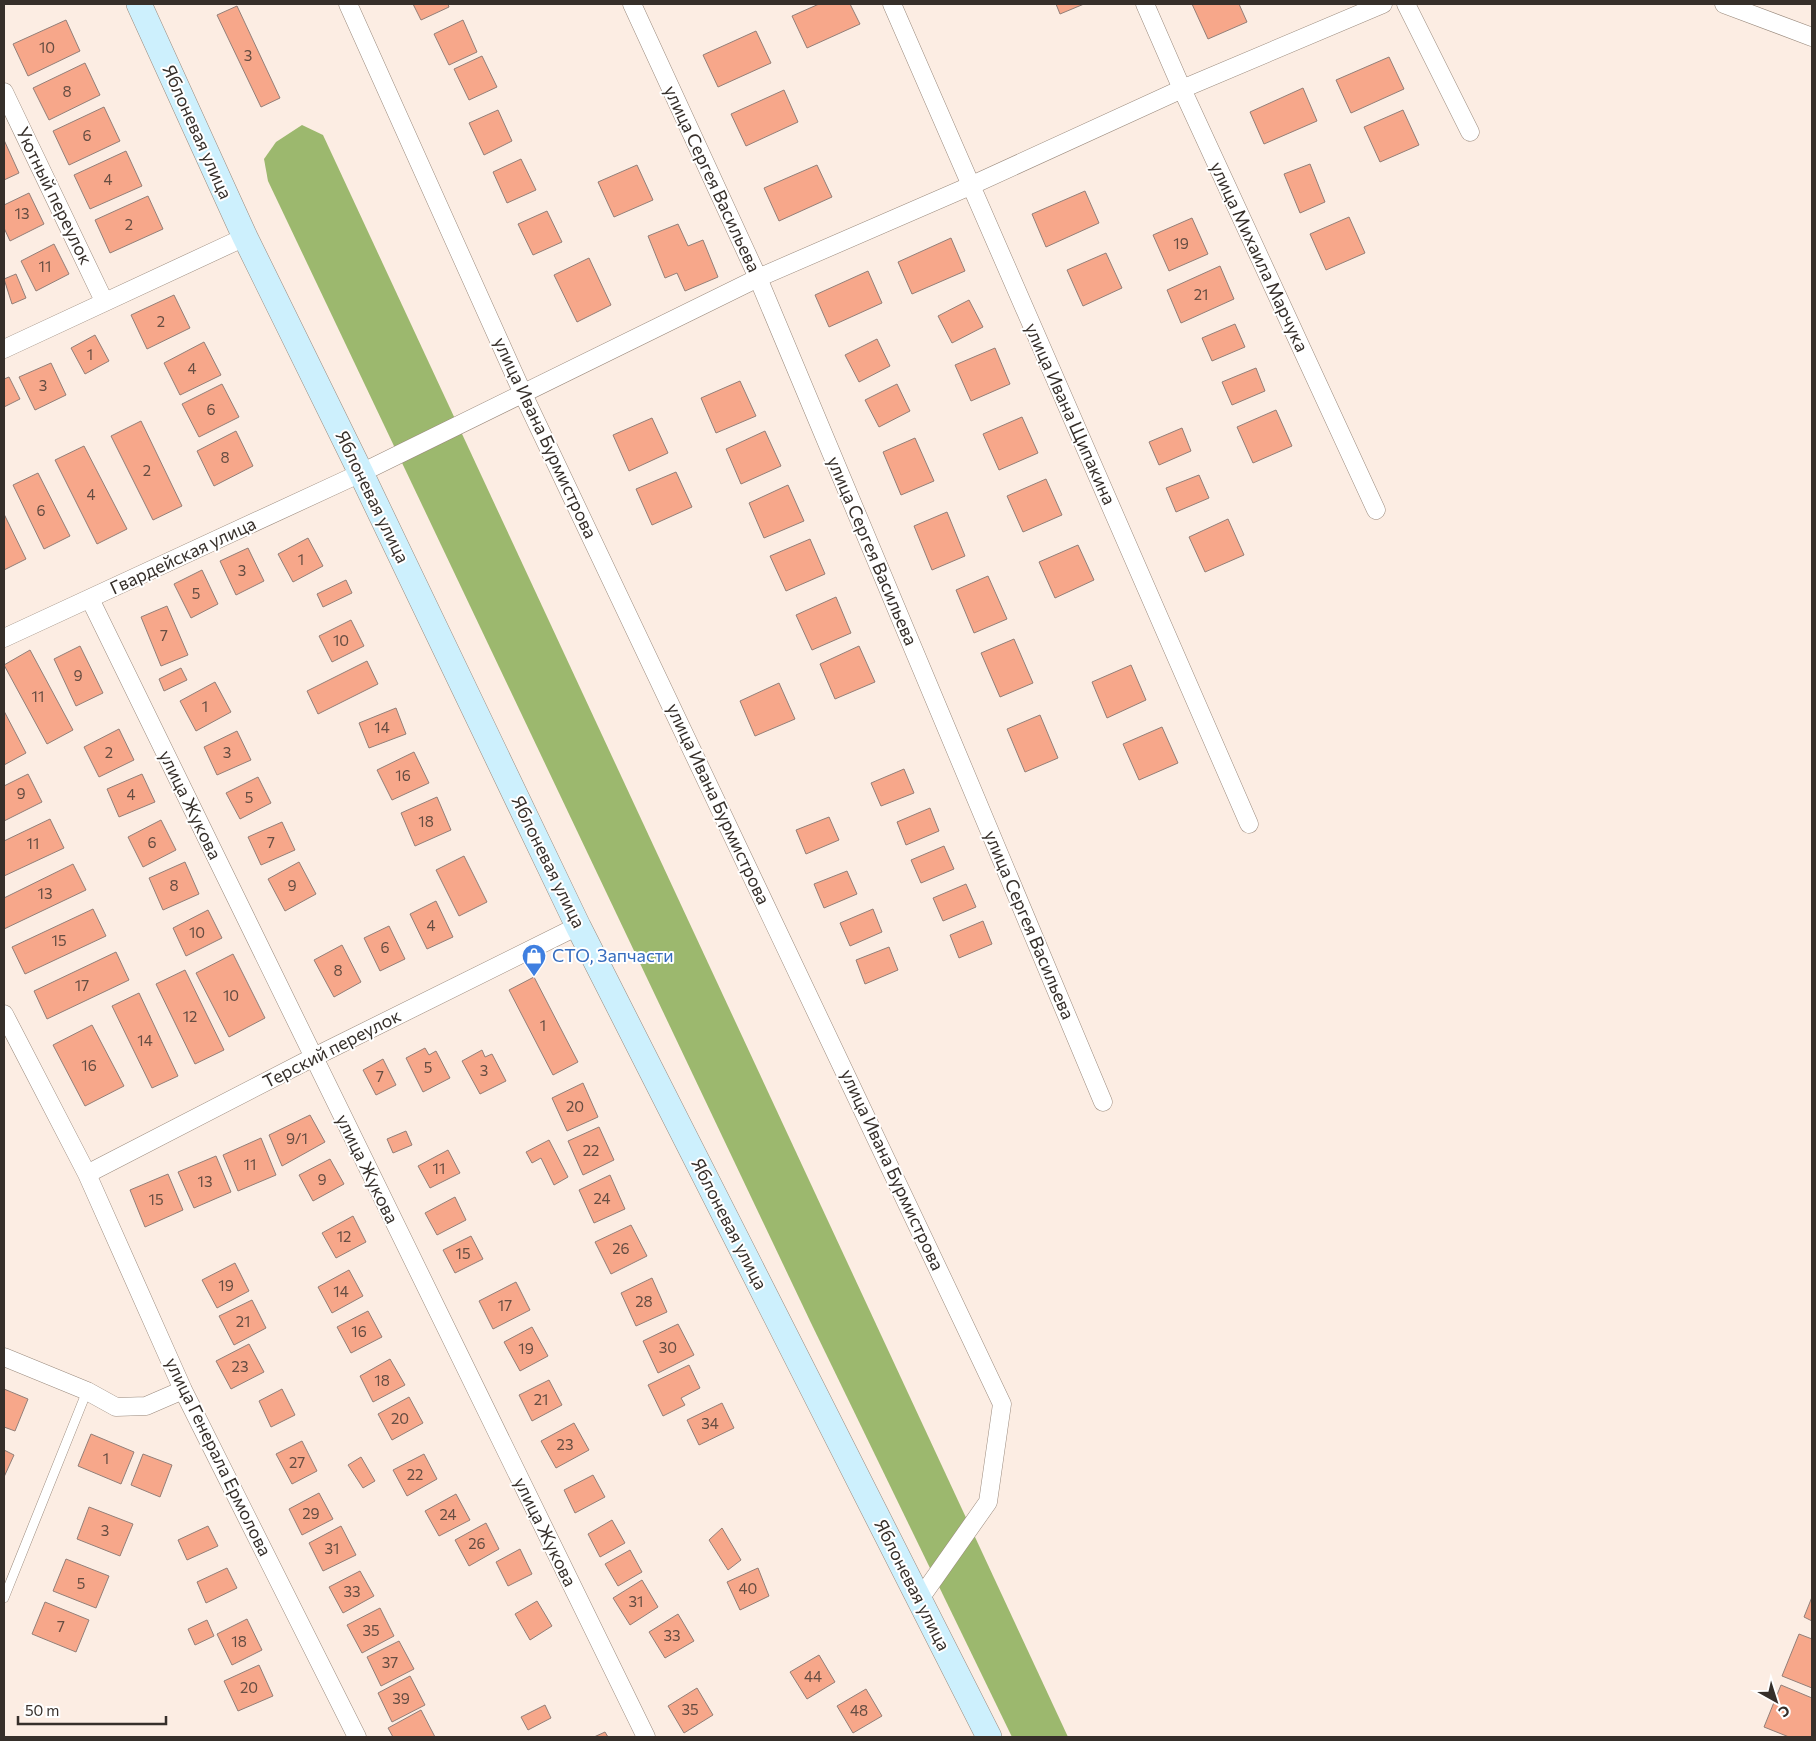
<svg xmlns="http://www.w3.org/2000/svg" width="1816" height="1741" font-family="Commissioner,sans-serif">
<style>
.forest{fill:#9cb86e}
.building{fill:#f7a78a;stroke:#937f78}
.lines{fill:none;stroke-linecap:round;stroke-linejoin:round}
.lane-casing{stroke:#9a8a7d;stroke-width:10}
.street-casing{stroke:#9a8a7d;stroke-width:19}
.secondary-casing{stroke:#9a8a7d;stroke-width:26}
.lane{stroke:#fff;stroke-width:9}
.street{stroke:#fff;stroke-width:18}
.secondary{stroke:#cdf0fd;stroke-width:25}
.labels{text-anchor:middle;stroke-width:4;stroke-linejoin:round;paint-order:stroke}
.number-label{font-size:15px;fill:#664d42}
.street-label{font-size:18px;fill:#362f2a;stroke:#fff}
.shop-label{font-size:18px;fill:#366cbe;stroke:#fff;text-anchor:start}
</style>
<rect width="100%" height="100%" fill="#fcede3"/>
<path class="forest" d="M302 125 323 135 1068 1737H1012L811 1323 268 181 264 159 276 142Z"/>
<path class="building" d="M413 4H448L449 7 421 20Z
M819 4H850L860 24 807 48 792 16Z
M1056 4H1084L1060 14Z
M1192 4H1239L1247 22 1208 39Z
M237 6 280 98 261 107 217 15Z
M66 20 80 51 28 76 13 44Z
M463 20 477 52 449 65 434 34Z
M756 31 771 63 718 87 703 55Z
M482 56 497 87 469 100 454 69Z
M1389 57 1404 89 1351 113 1336 80Z
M85 63 100 95 49 120 33 88Z
M1303 88 1317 121 1264 144 1250 112Z
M784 90 798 122 746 146 731 114Z
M104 107 120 141 69 165 53 131Z
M498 110 512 141 484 155 469 123Z
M1403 110 1419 145 1380 162 1364 127Z
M4 140 19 173 4 180Z
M126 151 142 186 90 209 74 175Z
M521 159 536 190 507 203 493 172Z
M1310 164 1325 202 1300 213 1284 174Z
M637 165 653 200 614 217 598 182Z
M817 165 832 197 779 221 764 188Z
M1085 191 1099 223 1046 247 1032 214Z
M29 193 44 224 10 241 4 228V205Z
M148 196 163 229 110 253 95 220Z
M547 211 562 242 533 255 518 224Z
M1349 217 1365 253 1326 270 1310 234Z
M1192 218 1208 254 1169 271 1153 235Z
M678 224 688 246 703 240 718 277 685 291 677 273 665 278 648 236Z
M951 238 965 271 912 294 898 262Z
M54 244 69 274 36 291 21 261Z
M1106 253 1122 288 1083 306 1067 270Z
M589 258 611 305 577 322 554 275Z
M1220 266 1234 299 1181 323 1167 290Z
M868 271 882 303 829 327 815 295Z
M16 274 26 298 12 304 4 279Z
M174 295 190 328 147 349 131 315Z
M969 300 983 327 952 343 938 316Z
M1235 324 1245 347 1212 361 1202 338Z
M95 335 109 361 85 374 71 348Z
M877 339 890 366 859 382 845 355Z
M204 342 221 375 180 395 164 363Z
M995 348 1010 384 971 401 955 365Z
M51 363 66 395 35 410 19 377Z
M1256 368 1265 391 1232 405 1222 382Z
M9 377 20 399 4 407V379Z
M740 381 756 416 716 433 701 398Z
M222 384 239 417 199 437 182 404Z
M897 384 910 411 879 427 865 400Z
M1276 410 1292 446 1253 463 1237 427Z
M1022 417 1038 453 999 470 983 434Z
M652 418 668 453 629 471 613 435Z
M141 421 182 506 153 520 111 436Z
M1182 428 1191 451 1159 465 1149 442Z
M236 431 253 466 214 486 197 451Z
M765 431 781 466 741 484 726 449Z
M915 438 934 481 901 495 883 452Z
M84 446 127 529 97 544 55 460Z
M676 472 692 507 652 525 636 489Z
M38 473 70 536 44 549 13 485Z
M1199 475 1209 498 1176 512 1166 488Z
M1046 479 1062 515 1023 532 1007 496Z
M788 485 804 521 764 538 749 503Z
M947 512 965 556 932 570 914 526Z
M4 514 26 559 4 570Z
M1228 519 1244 555 1205 572 1189 537Z
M308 538 323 566 293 582 278 554Z
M810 539 825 574 786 591 770 556Z
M1078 545 1094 580 1055 598 1039 562Z
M248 548 264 581 236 595 220 561Z
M202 570 218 604 191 618 174 584Z
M988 576 1007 619 974 633 956 590Z
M346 580 352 593 323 607 317 594Z
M836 597 851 633 812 650 796 615Z
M167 606 188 655 161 666 141 617Z
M351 620 364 646 332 662 319 636Z
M1014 639 1033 683 1000 697 981 653Z
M80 646 103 693 76 706 54 659Z
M859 646 875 682 835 699 820 664Z
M30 650 73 730 47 744 4 665Z
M367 661 378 684 318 714 307 691Z
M1131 665 1146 700 1107 718 1092 682Z
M181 668 187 680 164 691 159 679Z
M215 682 231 712 196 731 180 701Z
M779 683 795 719 755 736 740 701Z
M396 708 406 734 369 748 359 723Z
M4 711 26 753 4 765Z
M1040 715 1058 758 1025 772 1007 729Z
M1162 727 1178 763 1139 780 1123 744Z
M119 729 134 760 99 777 84 747Z
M237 731 251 760 217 775 204 747Z
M414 752 429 783 392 800 377 770Z
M904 769 914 793 881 806 871 783Z
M28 774 42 802 4 821V786Z
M142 774 155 802 119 817 107 789Z
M258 777 271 803 240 819 226 793Z
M437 797 451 830 415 846 401 813Z
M930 808 939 831 906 845 897 822Z
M829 817 839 840 806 854 796 830Z
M50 819 64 848 4 876V841Z
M161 820 176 850 143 867 128 837Z
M282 822 295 850 261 865 248 837Z
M944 846 954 869 921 883 911 860Z
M464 856 487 902 459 916 436 870Z
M185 862 199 894 163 910 149 878Z
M299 862 316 894 285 911 268 879Z
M73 864 86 890 4 929V898Z
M847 871 857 894 824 908 814 884Z
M966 884 976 907 943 921 933 898Z
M436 901 453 937 427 949 410 914Z
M93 909 106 936 25 974 12 947Z
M873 909 882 932 850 946 840 923Z
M208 910 222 938 186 956 173 928Z
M983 921 992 944 959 958 950 935Z
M389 926 405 959 380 971 364 938Z
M342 945 361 982 334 997 314 960Z
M889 947 898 970 865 984 856 960Z
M116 952 129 980 47 1019 34 991Z
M233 954 265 1018 229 1037 196 973Z
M185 970 224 1050 195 1064 156 984Z
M534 977 578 1062 553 1075 509 990Z
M139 993 178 1076 152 1088 112 1006Z
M92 1025 124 1086 85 1106 53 1045Z
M425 1048 429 1055 436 1051 450 1078 423 1092 406 1058Z
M482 1050 485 1057 492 1054 506 1081 480 1094 462 1061Z
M383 1059 396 1085 376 1095 363 1070Z
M583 1083 598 1117 567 1131 552 1098Z
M310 1115 325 1142 282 1166 269 1135Z
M599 1127 614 1160 583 1175 568 1141Z
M406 1131 412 1145 393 1153 387 1139Z
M261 1138 276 1175 238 1191 223 1155Z
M549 1140 568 1177 554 1185 541 1158 532 1163 526 1152Z
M448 1150 460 1173 430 1188 418 1166Z
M216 1156 231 1192 194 1208 178 1172Z
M330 1159 344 1184 313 1201 299 1175Z
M168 1174 183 1210 145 1227 130 1190Z
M610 1175 625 1209 594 1223 579 1190Z
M455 1197 466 1220 437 1235 425 1213Z
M353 1216 366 1242 336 1258 322 1233Z
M631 1225 647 1256 611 1274 595 1242Z
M471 1236 483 1259 455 1273 443 1250Z
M235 1263 249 1291 217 1308 202 1280Z
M349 1270 363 1296 332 1313 318 1287Z
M652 1278 667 1312 636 1326 621 1293Z
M516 1282 530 1310 493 1329 479 1301Z
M252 1300 266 1328 234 1345 219 1316Z
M368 1311 382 1337 351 1353 337 1327Z
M678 1324 694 1355 658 1373 643 1341Z
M532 1327 548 1356 520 1371 504 1342Z
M249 1344 264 1372 231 1389 216 1361Z
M390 1359 405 1385 373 1402 360 1376Z
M689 1365 700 1388 681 1398 685 1405 663 1416 648 1385Z
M549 1380 562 1405 532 1421 519 1395Z
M4 1389 28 1399 15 1431 4 1427Z
M282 1389 295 1415 271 1427 259 1401Z
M409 1397 423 1423 392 1440 378 1414Z
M722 1403 734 1428 699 1445 687 1420Z
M574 1423 589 1450 556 1468 541 1441Z
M91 1434 134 1452 121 1484 78 1466Z
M302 1441 317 1471 292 1484 276 1454Z
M4 1450 14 1455 4 1477Z
M143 1454 172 1465 160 1497 131 1485Z
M424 1454 437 1479 407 1496 393 1470Z
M361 1457 375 1481 363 1488 348 1465Z
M593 1475 605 1497 575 1513 564 1490Z
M319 1493 333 1519 302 1535 289 1509Z
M456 1494 470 1520 439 1536 425 1511Z
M89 1507 133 1524 120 1556 77 1539Z
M612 1520 625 1543 600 1557 588 1534Z
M486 1523 499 1549 469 1566 455 1540Z
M208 1526 218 1546 187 1560 178 1540Z
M341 1526 356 1555 323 1571 309 1543Z
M722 1528 741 1560 728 1570 709 1540Z
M520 1549 532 1574 508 1586 496 1562Z
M630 1550 642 1572 618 1586 605 1564Z
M66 1559 109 1576 96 1608 53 1591Z
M227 1568 237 1588 206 1603 197 1582Z
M758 1568 769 1596 740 1610 727 1582Z
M360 1571 374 1596 343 1613 329 1587Z
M642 1580 658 1607 630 1625 613 1598Z
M1812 1597V1621L1804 1617Z
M537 1601 552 1626 530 1640 515 1614Z
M45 1602 89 1620 76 1652 32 1634Z
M380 1608 394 1636 362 1653 347 1625Z
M678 1614 694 1641 665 1658 649 1632Z
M247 1619 262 1650 232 1665 217 1634Z
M207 1620 214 1636 195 1645 188 1629Z
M1799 1634 1812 1639V1688L1782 1676Z
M399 1641 414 1669 381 1686 367 1657Z
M819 1655 835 1682 807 1699 790 1672Z
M259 1665 273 1696 238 1711 224 1681Z
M410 1676 425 1705 392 1722 378 1693Z
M1781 1685 1812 1698V1737H1789L1764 1727Z
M697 1688 713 1715 684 1733 668 1706Z
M866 1689 882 1716 853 1733 837 1706Z
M545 1705 551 1718 528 1730 521 1717Z
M421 1710 435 1737H393L388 1728Z
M605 1732 608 1737H594Z"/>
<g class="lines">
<defs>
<path id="lane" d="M4 1598 87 1391"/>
<path id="street" d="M348 4 523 394 1002 1404 988 1502 919 1600
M632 4 758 278 1103 1102
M892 4 1249 824
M1145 4 1182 89 1376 510
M1406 4 1470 132
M1724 4 1812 37
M4 92 104 301
M4 349 245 237
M90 599 646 1737
M4 638 361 473 758 278 970 186 1182 89 1383 4
M4 1014 87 1174 183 1390 357 1737
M87 1174 312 1058 578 926
M4 1357 87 1391 116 1407 146 1406 183 1390"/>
<path id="secondary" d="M139 4 245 237 361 473 578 926 989 1737"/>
</defs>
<use href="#lane" class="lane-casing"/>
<use href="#street" class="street-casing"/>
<use href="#secondary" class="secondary-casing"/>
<use href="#lane" class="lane"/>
<use href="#street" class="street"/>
<use href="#secondary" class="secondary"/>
</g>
<defs>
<symbol id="shop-pin" viewBox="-11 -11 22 30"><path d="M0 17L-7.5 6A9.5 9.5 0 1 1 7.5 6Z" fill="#3f7fe0" stroke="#fff"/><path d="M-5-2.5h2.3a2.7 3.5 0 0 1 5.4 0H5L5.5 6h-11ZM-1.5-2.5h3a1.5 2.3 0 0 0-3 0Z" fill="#fff"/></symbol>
</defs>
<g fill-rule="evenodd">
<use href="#shop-pin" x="520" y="942" width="28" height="38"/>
</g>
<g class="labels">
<g class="number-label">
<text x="47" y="53">10</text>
<text x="248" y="61">3</text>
<text x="67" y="97">8</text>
<text x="87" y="141">6</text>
<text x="108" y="185">4</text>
<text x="22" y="219">13</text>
<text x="129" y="230">2</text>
<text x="1181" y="249">19</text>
<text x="45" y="272">11</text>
<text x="1201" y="300">21</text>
<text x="161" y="327">2</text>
<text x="90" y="360">1</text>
<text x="192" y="374">4</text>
<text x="43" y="391">3</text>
<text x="211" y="415">6</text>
<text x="225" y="463">8</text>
<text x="147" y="476">2</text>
<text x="91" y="500">4</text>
<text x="41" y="516">6</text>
<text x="301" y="565">1</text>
<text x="242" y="576">3</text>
<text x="196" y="599">5</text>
<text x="164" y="641">7</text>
<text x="341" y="646">10</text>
<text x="78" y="681">9</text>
<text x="38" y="702">11</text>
<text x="205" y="712">1</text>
<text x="382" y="733">14</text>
<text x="109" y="758">2</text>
<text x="227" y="758">3</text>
<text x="403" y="781">16</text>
<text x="21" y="799">9</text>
<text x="131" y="800">4</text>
<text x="249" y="803">5</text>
<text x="426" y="827">18</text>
<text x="152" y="848">6</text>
<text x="271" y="848">7</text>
<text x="33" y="849">11</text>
<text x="174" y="891">8</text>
<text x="292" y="891">9</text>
<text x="45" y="899">13</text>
<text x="431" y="931">4</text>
<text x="197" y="938">10</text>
<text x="59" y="946">15</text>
<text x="385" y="953">6</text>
<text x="338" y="976">8</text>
<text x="82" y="991">17</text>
<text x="231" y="1001">10</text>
<text x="190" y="1022">12</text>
<text x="543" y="1031">1</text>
<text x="145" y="1046">14</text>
<text x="89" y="1071">16</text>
<text x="428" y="1073">5</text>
<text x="484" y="1076">3</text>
<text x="380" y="1082">7</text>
<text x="575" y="1112">20</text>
<text x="297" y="1144">9/1</text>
<text x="591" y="1156">22</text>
<text x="250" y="1170">11</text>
<text x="439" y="1174">11</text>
<text x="322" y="1185">9</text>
<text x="205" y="1187">13</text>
<text x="602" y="1204">24</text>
<text x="156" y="1205">15</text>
<text x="344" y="1242">12</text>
<text x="621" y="1254">26</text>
<text x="463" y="1259">15</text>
<text x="226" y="1291">19</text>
<text x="341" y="1297">14</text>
<text x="644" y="1307">28</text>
<text x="505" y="1311">17</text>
<text x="243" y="1327">21</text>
<text x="359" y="1337">16</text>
<text x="668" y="1353">30</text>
<text x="526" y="1354">19</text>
<text x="240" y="1372">23</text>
<text x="382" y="1386">18</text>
<text x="541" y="1405">21</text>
<text x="400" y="1424">20</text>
<text x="710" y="1429">34</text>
<text x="565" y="1450">23</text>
<text x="106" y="1464">1</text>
<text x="297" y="1468">27</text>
<text x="415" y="1480">22</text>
<text x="311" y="1519">29</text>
<text x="448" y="1520">24</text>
<text x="105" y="1536">3</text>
<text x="477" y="1549">26</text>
<text x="332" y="1554">31</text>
<text x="81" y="1589">5</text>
<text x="748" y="1594">40</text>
<text x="352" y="1597">33</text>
<text x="636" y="1607">31</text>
<text x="61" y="1632">7</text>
<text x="371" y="1636">35</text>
<text x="672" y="1641">33</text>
<text x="239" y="1647">18</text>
<text x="390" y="1668">37</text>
<text x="813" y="1682">44</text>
<text x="249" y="1693">20</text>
<text x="401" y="1704">39</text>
<text x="690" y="1715">35</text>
<text x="859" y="1716">48</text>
</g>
<g class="street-label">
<text transform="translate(197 132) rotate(66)" y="6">Яблоневая улица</text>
<text transform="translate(712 179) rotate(65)" y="6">улица Сергея Васильева</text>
<text transform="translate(54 196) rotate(64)" y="6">Уютный переулок</text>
<text transform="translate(1259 257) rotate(65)" y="6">улица Михаила Марчука</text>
<text transform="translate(1070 414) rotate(66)" y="6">улица Ивана Щипакина</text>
<text transform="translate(545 438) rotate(65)" y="6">улица Ивана Бурмистрова</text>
<text transform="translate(372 497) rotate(64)" y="6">Яблоневая улица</text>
<text transform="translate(872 551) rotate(67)" y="6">улица Сергея Васильева</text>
<text transform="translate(183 556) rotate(-25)" y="6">Гвардейская улица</text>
<text transform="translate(718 804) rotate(65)" y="6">улица Ивана Бурмистрова</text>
<text transform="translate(190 805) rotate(64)" y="6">улица Жукова</text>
<text transform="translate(548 862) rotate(64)" y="6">Яблоневая улица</text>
<text transform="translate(1029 925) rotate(67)" y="6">улица Сергея Васильева</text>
<text transform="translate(332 1049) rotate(-27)" y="6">Терский переулок</text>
<text transform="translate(367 1169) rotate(64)" y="6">улица Жукова</text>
<text transform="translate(892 1170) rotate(65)" y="6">улица Ивана Бурмистрова</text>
<text transform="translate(729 1224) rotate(63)" y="6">Яблоневая улица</text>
<text transform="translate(218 1457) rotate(64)" y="6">улица Генерала Ермолова</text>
<text transform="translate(545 1532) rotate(64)" y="6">улица Жукова</text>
<text transform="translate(912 1585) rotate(63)" y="6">Яблоневая улица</text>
</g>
<g class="shop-label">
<text x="552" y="962">СТО, Запчасти</text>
</g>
</g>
<rect width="1816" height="1741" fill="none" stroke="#362f2a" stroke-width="10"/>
<g transform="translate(1776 1701) rotate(141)" stroke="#ffffff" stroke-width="4" paint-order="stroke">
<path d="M0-4L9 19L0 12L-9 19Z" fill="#362f2a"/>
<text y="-8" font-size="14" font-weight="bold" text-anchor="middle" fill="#362f2a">С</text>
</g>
<path d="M18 1716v8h148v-8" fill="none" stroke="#362f2a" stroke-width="2.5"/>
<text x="25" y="1716" font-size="15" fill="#362f2a" stroke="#ffffff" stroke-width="4" paint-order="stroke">50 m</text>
</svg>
